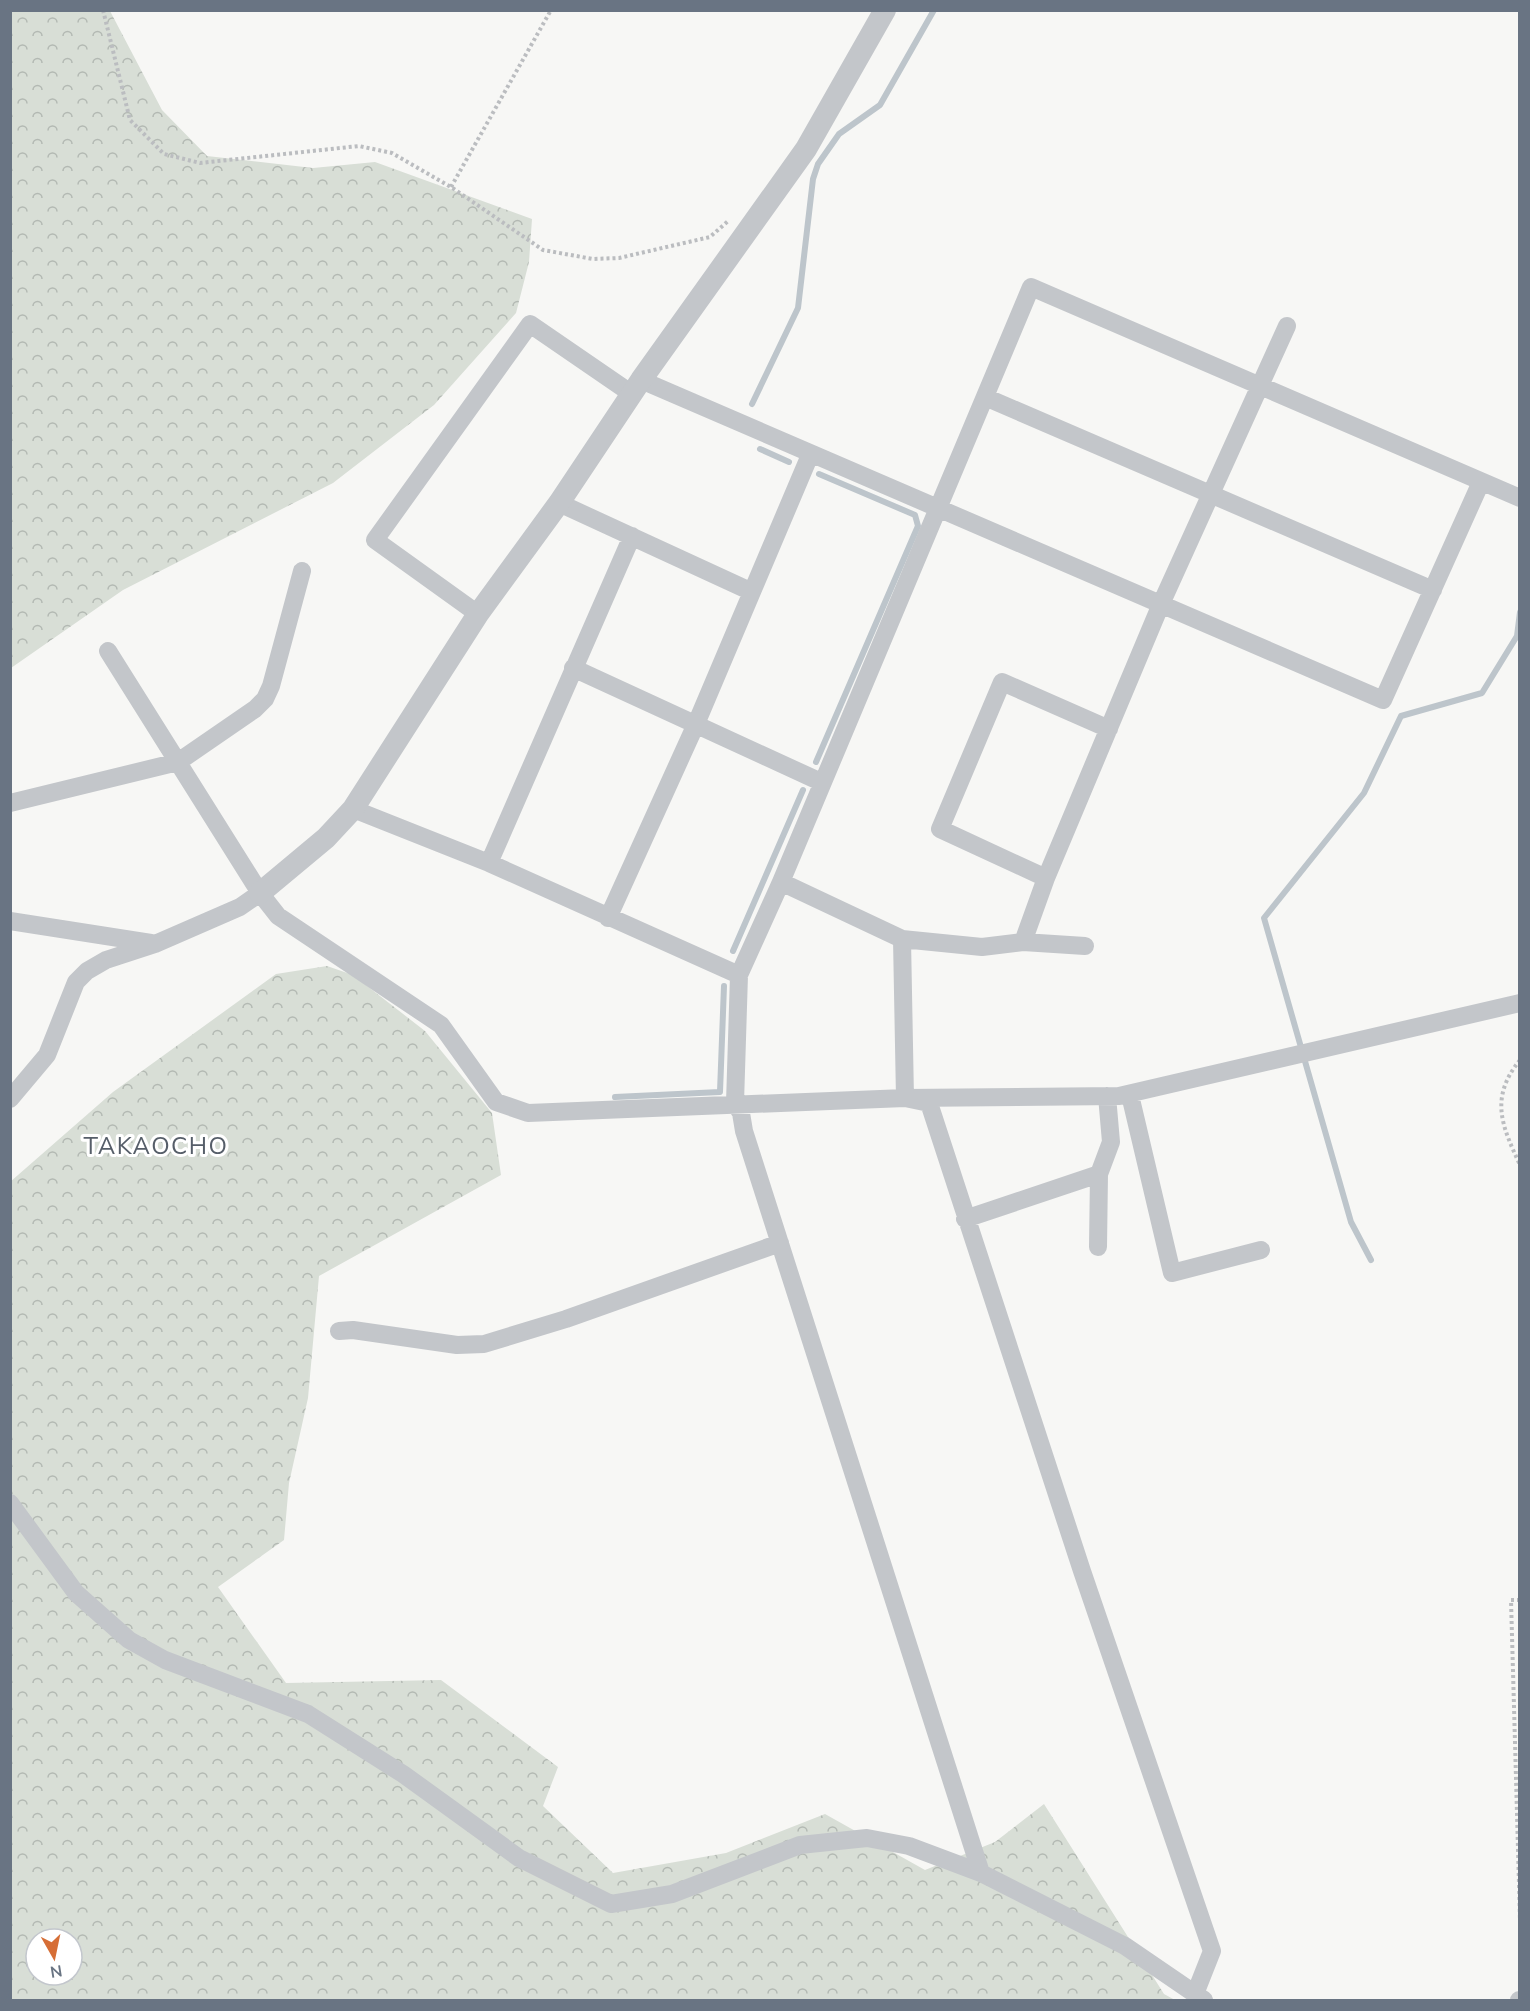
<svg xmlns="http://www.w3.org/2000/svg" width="1530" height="2011" font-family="'Nunito Sans',sans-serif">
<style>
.forest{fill:url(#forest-crowns);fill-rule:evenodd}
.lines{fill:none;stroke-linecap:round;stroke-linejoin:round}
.stream{stroke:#bdc5cb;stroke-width:6}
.path{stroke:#bbbdc0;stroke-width:4;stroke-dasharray:3 3;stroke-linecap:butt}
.minor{stroke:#c3c6ca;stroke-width:18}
.tertiary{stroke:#c3c6ca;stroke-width:22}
.labels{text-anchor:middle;stroke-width:6;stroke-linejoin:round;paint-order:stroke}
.quarter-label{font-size:24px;letter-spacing:1.5px;fill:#565e69;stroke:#fff}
</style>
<defs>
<pattern id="forest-crowns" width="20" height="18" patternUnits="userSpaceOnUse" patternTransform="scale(1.5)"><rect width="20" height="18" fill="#d8ded6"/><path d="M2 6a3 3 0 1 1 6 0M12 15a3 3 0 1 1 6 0" fill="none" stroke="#b3b9b3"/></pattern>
</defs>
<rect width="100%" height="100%" fill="#f7f7f5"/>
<path class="forest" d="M11 10 110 11 162 110 207 156 313 168 375 162 532 219 529 262 516 313 434 405 333 483 123 590 11 668Z
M327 966 353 975 425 1031 492 1113 501 1175 319 1276 308 1398 289 1483 284 1540 218 1587 286 1683 441 1680 558 1767 543 1806 613 1873 726 1853 825 1814 925 1870 995 1842 1044 1804 1164 1994 1175 2000H11L10 1182 113 1092 276 974ZM36 1939H72V1975H36Z"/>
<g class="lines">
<path class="stream" d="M752 404 798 308 813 179 818 164 839 134 880 105 934 10
M760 449 789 462
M816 762 918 526 915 515 819 474
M733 951 803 790
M615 1097 720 1092 724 986
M1371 1260 1351 1222 1264 918 1364 793 1401 716 1482 693 1517 636 1520 612"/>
<path class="path" d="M103 10 130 120 164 154 200 163 359 146 392 153 451 187 543 250 593 259 619 258 710 237 728 221
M451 187 551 10
M1520 1060C1489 1098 1502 1126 1520 1165
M1520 1600H1511L1520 1920"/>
<path class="minor" d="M641 380 1383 700 1481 482
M985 397 1433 590
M559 503 750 591
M478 614 375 540 530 324 632 394
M108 651 260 893 278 916 441 1025 496 1102 528 1113 905 1098 1119 1096 1520 1003
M573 668 821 782
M10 803 178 762 255 709 265 699 271 686 302 571
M353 809 489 863 739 975
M489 863 632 536
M1046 878 940 829 1002 682 1109 729
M781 882 902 939 905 1098 929 1103 1082 1571 1212 1951 1195 1994
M608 918 696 724 810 455
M10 921 151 943
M902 939 982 947 1023 942 1085 946
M1023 942 1046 878 1161 604 1287 326
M1130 1095 1172 1273 1261 1250
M10 1099 47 1055 76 982 87 971 106 960 155 944 240 907 260 893
M965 1219 1099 1174 1111 1142 1107 1096
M1098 1247 1099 1174
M339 1331 353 1330 457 1345 484 1344 566 1319 780 1243
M10 1503 76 1593 129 1640 165 1660 308 1714 403 1774 519 1858 611 1904 672 1894 800 1845 867 1838 909 1846 981 1873 1125 1946 1204 2000
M981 1873 744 1131 741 1113 735 1103 739 975 781 882 1031 287 1520 498
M1519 2000H1520"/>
<path class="tertiary" d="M260 893 326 838 353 809 478 614 559 503 641 380 806 149 885 10"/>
</g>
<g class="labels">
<g class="quarter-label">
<text x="156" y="1154">TAKAOCHO</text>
</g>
</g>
<rect width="1530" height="2011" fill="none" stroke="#697483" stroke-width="24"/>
<g transform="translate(54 1957) rotate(171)"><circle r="28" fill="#ffffff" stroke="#c3c7cd" stroke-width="1.5"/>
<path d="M0-4.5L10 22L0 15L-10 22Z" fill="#d66e36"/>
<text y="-9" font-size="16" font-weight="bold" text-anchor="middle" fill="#697483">N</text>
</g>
</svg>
